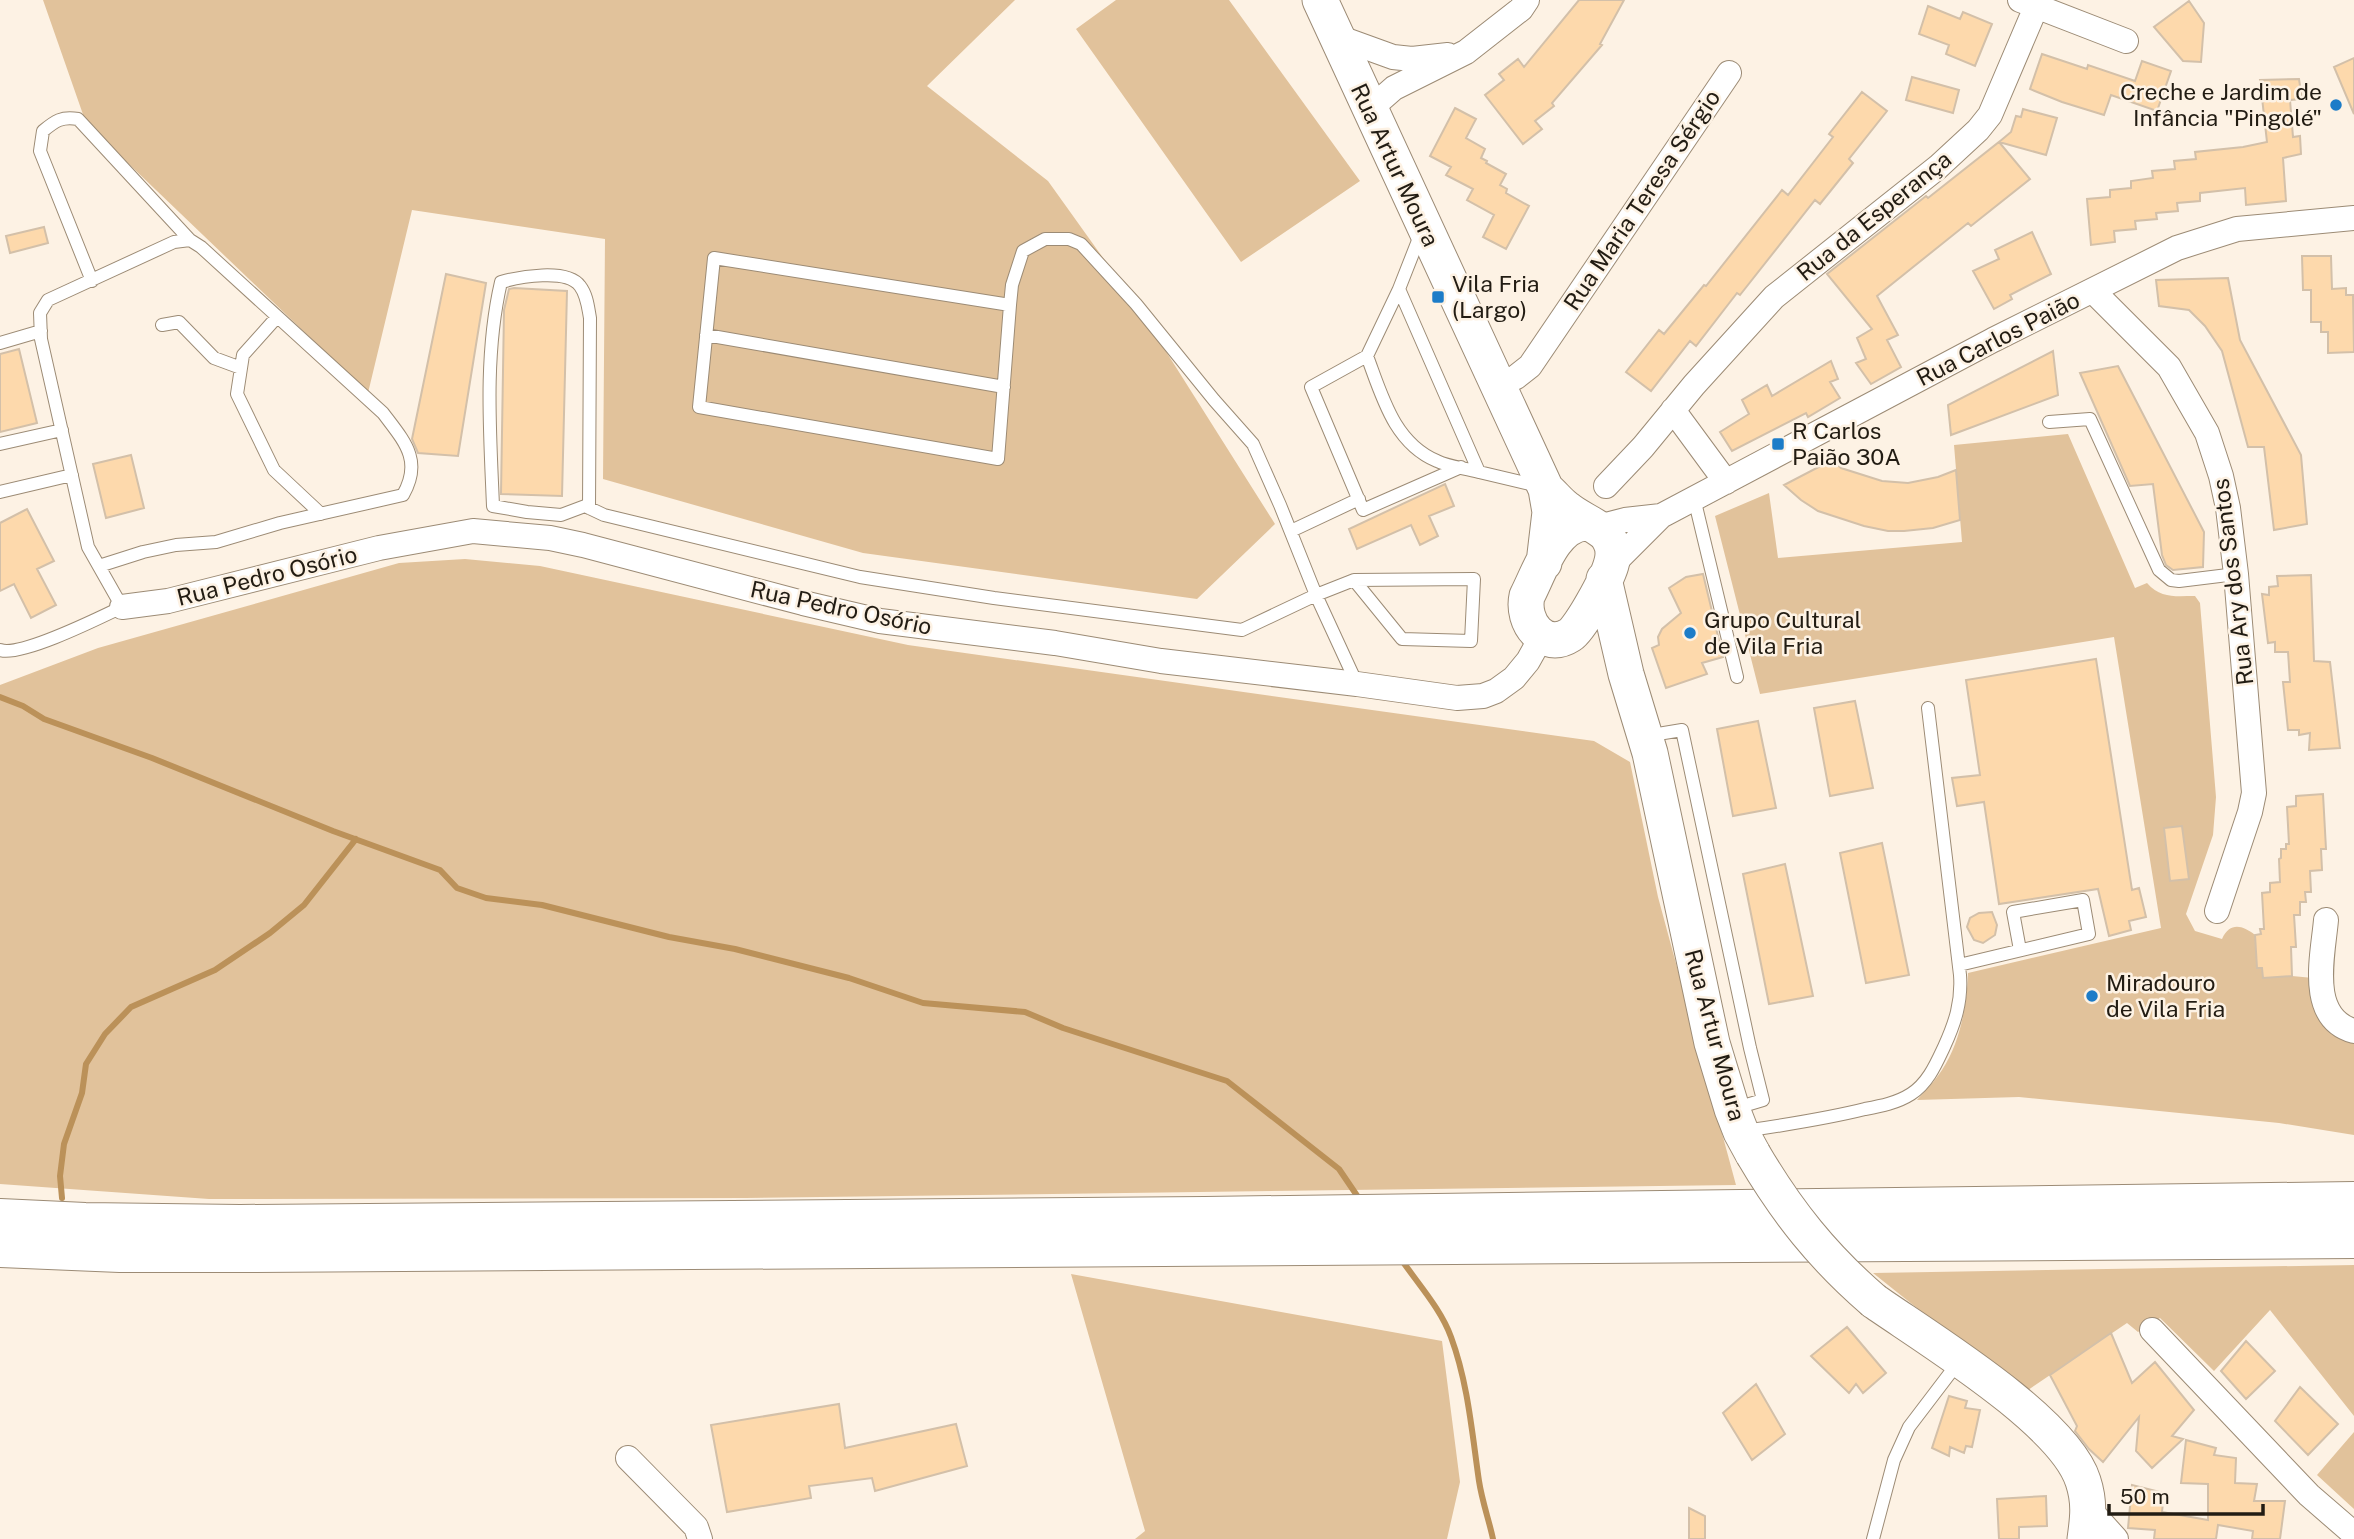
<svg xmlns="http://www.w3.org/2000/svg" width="2354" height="1539" font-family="'Public Sans',sans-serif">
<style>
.green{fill:#e1c29b}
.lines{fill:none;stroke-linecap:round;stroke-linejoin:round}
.stream{stroke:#bb9159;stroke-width:6}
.building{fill:#fdd9ac;stroke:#d3c0a9;stroke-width:2}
.service-casing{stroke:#9c8b75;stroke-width:14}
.minor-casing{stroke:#9c8b75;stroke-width:26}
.secondary-casing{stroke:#9c8b75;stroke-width:37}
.primary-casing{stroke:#9c8b75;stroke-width:40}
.service{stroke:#fff;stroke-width:12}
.minor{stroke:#fff;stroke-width:24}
.secondary{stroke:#fff;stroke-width:35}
.primary{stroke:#fff;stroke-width:38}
.secondary-bridge-casing{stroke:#9c8b75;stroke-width:37;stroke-linecap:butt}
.secondary-bridge{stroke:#fff;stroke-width:35}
.poi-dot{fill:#1c7cc8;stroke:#fdf2e4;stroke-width:2.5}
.labels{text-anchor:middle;stroke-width:5;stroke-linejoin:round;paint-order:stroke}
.poi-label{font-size:23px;fill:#221c13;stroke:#fdf2e4;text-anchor:start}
.street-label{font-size:23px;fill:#221c13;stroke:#fdf2e4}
</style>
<rect width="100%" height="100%" fill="#fdf2e4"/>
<path class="green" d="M43 0H1015L927 86 1048 181 1136 304 1275 524 1197 599 863 553 603 479 605 239 412 210 368 393 86 123Z
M1116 0H1229L1360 181 1241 262 1076 29Z
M2068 434 2135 588 2147 583C2161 599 2176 596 2195 596L2200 603 2216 797 2213 835 2186 914 2195 931 2222 939C2230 922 2242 925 2255 935L2257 968H2262L2263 978 2292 976 2313 978 2354 1039V1135L2279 1123 2019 1097 1917 1100C1925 1091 1935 1081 1942 1070 1960 1043 1967 1005 1968 973L2161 928 2114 637 1760 694 1715 516 1769 493 1778 558 1962 542 1954 445Z
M465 559 540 566 908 645 1594 741 1630 762 1658 897 1736 1185 745 1198 209 1199 0 1184V685L98 648 399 563Z
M2354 1265V1416L2270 1310 2214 1371 2160 1318 2138 1332 2127 1323 2028 1390 1962 1344 1873 1273Z
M1071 1274 1442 1341 1460 1482 1447 1539H1135L1145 1531Z
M2354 1432V1509L2317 1475Z"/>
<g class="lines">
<path class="stream" d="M0 697 23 706 44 719 152 758 333 831 440 870 457 888 486 898 542 905 669 937 735 949 849 978 923 1003 1025 1012 1063 1028 1227 1081 1339 1169 1360 1200
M62 1198 60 1176 64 1144 82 1093 86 1064 105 1034 131 1007 215 970 270 933 304 905 356 839
M1401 1259C1418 1284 1441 1309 1451 1337 1468 1383 1472 1433 1479 1481 1482 1501 1489 1520 1493 1539"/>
</g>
<path class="building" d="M1579 0H1624L1600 44 1602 45 1552 103 1554 106 1535 121 1542 129 1523 144 1485 95 1504 80 1499 74 1518 59 1524 67Z
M2189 1 2204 23 2201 62 2183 61 2154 27Z
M1928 6 1960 19 1963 12 1992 24 1975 66 1946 54 1949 45 1919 34Z
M2042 54 2087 69 2088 65 2135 81 2142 61 2171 71 2157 111 2111 95 2104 115 2062 102 2030 89Z
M2354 58V114L2334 67Z
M1912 77 1959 90 1953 113 1906 100Z
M2299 79 2302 99 2290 100 2293 137 2300 136 2301 154 2283 158 2286 201 2246 205 2245 188 2200 193V201L2177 203 2178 211 2156 213 2157 219 2135 221 2136 229 2114 231 2115 242 2091 245 2087 199 2110 197V190L2131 188V181L2153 178 2152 171 2175 169 2174 161 2196 159 2195 152 2243 147 2267 142 2260 80Z
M1862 92 1887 111 1849 159 1853 163 1820 204 1815 200 1740 295 1737 293 1696 346 1690 341 1651 391 1626 372 1659 330 1664 334 1704 285 1706 286 1782 190 1788 195 1833 137 1829 134Z
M1455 108 1476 119 1466 138 1485 149 1481 158 1487 161 1486 163 1506 174 1500 185 1507 189 1506 193 1529 206 1506 249 1483 237 1494 215 1467 200 1473 189 1446 175 1451 167 1430 156Z
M2023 109 2057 118 2046 155 1999 142 2011 132 2016 116 2021 117Z
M1999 142 2030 179 1971 226 1968 223 1877 296 1898 335 1887 340 1901 367 1871 384 1856 363 1866 359 1857 338 1872 329 1827 274 1926 196 1928 198Z
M44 227 48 243 10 253 6 236Z
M2032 232 2051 274 2010 295 2012 299 1994 309 1973 271 1999 259 1995 250Z
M2302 256H2331L2332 289 2346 288V295H2353L2354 352 2328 353V332H2321V322H2311V290H2303Z
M446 274 486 283 458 456 418 453 412 439Z
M2228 278 2240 340 2301 455 2307 524 2274 530 2264 447H2248L2222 351 2205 326 2189 310 2159 306 2156 280Z
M514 288 567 291 562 496 501 494 504 310 509 289Z
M19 349 37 423 0 432V354Z
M2053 351 2058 395 1951 435 1948 405Z
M1831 361 1838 379 1830 382 1840 398 1808 417 1806 413 1732 451 1720 432 1749 414 1742 400 1767 385 1772 396Z
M2118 366 2204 532 2203 567 2173 570 2166 565 2162 555 2153 484 2130 486 2080 373Z
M131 455 144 508 106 518 93 464Z
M1832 460 1841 468 1882 481 1908 483 1938 477 1956 470 1960 520 1933 528 1904 531H1888L1864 526 1818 511 1801 500 1784 485Z
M1445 484 1454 506 1429 516 1438 536 1420 545 1411 525 1357 549 1349 529Z
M27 509 54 561 37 569 56 605 31 618 14 584 0 591V523Z
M1703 574 1723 657 1702 663 1707 674 1666 688 1652 648 1659 645 1658 637 1662 629 1681 613 1669 588 1686 577Z
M2311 575 2314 661 2330 662 2340 748 2309 750 2310 733 2299 735V730H2288L2283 682H2290L2288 652H2275V642L2268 643 2262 594 2269 595V587L2278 586 2277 576Z
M2096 659 2132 890 2139 888 2146 917 2129 921 2131 930 2109 936 2098 889 1999 904 1984 802 1957 806 1952 778 1980 775 1966 680Z
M1855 701 1873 788 1830 796 1814 708Z
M1758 721 1776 808 1733 816 1717 729Z
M2323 794 2326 849H2321L2322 870 2310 871 2311 892H2305L2306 902H2300V915H2294L2296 947H2291L2292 976 2263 978 2262 968H2257L2255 935 2261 934 2260 929H2264L2262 893 2270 892V883L2280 882 2279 859 2281 858V849H2286V844H2289L2287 807 2296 806V796Z
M2182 826 2189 879 2170 881 2164 828Z
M1882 843 1909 975 1866 983 1840 853Z
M1785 864 1813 996 1769 1004 1743 874Z
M1992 912 1997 925 1995 935 1983 943 1974 940 1967 927 1970 918 1979 913Z
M1847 1327 1886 1373 1863 1393 1856 1384 1849 1393 1811 1356Z
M2111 1333 2132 1383 2155 1362 2194 1410 2172 1436 2183 1439 2152 1468 2136 1451 2139 1417 2103 1462 2089 1449 2075 1431 2077 1426 2050 1375Z
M2246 1341 2275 1371 2246 1399 2221 1371Z
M1756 1384 1785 1434 1752 1460 1723 1413Z
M2300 1387 2338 1424 2308 1455 2275 1421Z
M1949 1396 1967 1401 1965 1408 1980 1410 1972 1447 1966 1446 1964 1453 1950 1447 1949 1456 1932 1448Z
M839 1404 845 1448 956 1424 967 1466 875 1491 872 1478 809 1486 811 1498 727 1512 711 1425Z
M2186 1440 2216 1448 2214 1455 2236 1458 2235 1483 2257 1484 2254 1501H2285L2280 1539H2252L2253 1531 2218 1525 2216 1539H2154L2155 1530 2128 1528 2132 1485 2164 1493 2162 1512 2208 1520V1484L2181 1483Z
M2046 1496 2047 1526 2019 1527V1539H1999L1997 1499Z
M1689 1508 1705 1516V1539H1689Z"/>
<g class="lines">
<defs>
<path id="service" d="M1421 233 1399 289 1479 472 1538 486
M92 281 40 151 43 131C55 121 62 116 78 119L190 240
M1010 305 714 258 699 407 998 459 1010 305 1012 285 1023 251 1045 239H1069L1081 244 1136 304 1214 400 1253 444 1280 505 1316 595 1357 684
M277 317 243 355 237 394 274 470 321 514
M162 325 179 322 214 358 241 368
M706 335 1004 387
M0 343 41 331
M1367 356 1399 289
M2049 422 2090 419 2159 570 2171 580 2179 581 2236 574
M0 444 62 430
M1461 467 1363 510 1311 387 1367 356C1382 396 1394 443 1437 461 1449 467 1465 468 1479 472
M0 492 72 475
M1694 498 1737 677
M589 508 590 318C588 307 587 295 580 286 567 268 519 277 501 282 484 355 490 432 493 506L527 512 561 515 585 506 604 515 860 577 994 598 1242 630 1316 595 1354 580 1402 639 1471 641 1474 579 1354 580
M1291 531 1359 499
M0 650C21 657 99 618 122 607L88 547 41 339 40 313 48 300 174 242 190 240 201 247 383 413C404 441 423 460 403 495L280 523 216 542 176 545 143 552 99 566
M1646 736 1682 730 1750 1048 1763 1100 1733 1109
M1959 965 2089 934 2083 900 2013 912 2020 950
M1744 1131C1785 1125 1825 1119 1865 1109 1881 1106 1897 1103 1911 1094 1928 1083 1936 1064 1944 1047 1955 1023 1962 1002 1960 975L1928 708
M1873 1539 1894 1460 1909 1427 1960 1360"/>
<path id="minor" d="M2020 0 2126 41
M1335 36 1393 57 1412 59 1448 55
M1370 109 1394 88 1466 52 1521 9 1527 0
M2093 291 2169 367 2207 433 2221 476 2228 508 2236 574 2254 793 2250 812 2217 911
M1498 386 1516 377 1530 366 1729 73
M1673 410 1726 482
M1606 486 1643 447 1694 385 1774 297 1938 167 1978 130 1990 115 2039 0
M1598 527 1625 520 1661 516
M1611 566 1661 516 1993 340 2177 248 2237 229 2354 218
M122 607 168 601 379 548 473 531 550 538 583 545 803 603 880 621 1055 643 1161 661 1357 684 1457 698 1483 696 1496 691 1514 678 1528 661 1542 636
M2326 920C2323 955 2307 1018 2354 1031
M2152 1330 2309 1495 2354 1534
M628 1458 696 1527 700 1539
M2090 1510 2116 1539"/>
<path id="secondary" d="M1320 0 1546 489 1550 512 1544 563
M1546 489C1553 495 1559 503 1566 508 1578 519 1603 527 1609 539 1614 547 1614 556 1611 565 1607 579 1581 628 1570 635 1544 652 1521 622 1527 596 1540 571 1554 524 1586 523
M1604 579 1626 674 1650 753 1712 1043 1732 1109 1741 1132 1753 1154
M1874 1301C1927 1338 2064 1421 2083 1481 2090 1502 2088 1518 2085 1539"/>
<path id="primary" d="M0 1218 85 1222 240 1224 1205 1216 2354 1201
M0 1248 120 1253H257L2354 1239"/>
</defs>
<use href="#service" class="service-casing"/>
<use href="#minor" class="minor-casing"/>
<use href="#secondary" class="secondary-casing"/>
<use href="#primary" class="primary-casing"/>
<use href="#service" class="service"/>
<use href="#minor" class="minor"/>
<use href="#secondary" class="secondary"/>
<use href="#primary" class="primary"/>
<defs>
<path id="secondary-bridge" d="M1753 1154C1787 1212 1823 1257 1874 1301"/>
</defs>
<use href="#secondary-bridge" class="secondary-bridge-casing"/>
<use href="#secondary-bridge" class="secondary-bridge"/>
</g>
<g class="poi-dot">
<circle cx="2336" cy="105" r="7"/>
<rect x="1431" y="290" width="14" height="14" rx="3.5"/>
<rect x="1771" y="437" width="14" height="14" rx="3.5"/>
<circle cx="1690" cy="633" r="7"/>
<circle cx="2092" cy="996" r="7"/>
</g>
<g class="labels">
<g class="poi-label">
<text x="2322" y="100" text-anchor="end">Creche e Jardim de<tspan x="2322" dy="26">Infância "Pingolé"</tspan></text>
<text x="1452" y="292">Vila Fria<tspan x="1452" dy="26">(Largo)</tspan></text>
<text x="1792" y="439">R Carlos<tspan x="1792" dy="26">Paião 30A</tspan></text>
<text x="1704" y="628">Grupo Cultural<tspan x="1704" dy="26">de Vila Fria</tspan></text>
<text x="2106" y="991">Miradouro<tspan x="2106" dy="26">de Vila Fria</tspan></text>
</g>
<g class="street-label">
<text transform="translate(1395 165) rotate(65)" y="8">Rua Artur Moura</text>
<text transform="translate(1642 200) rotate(-56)" y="8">Rua Maria Teresa Sérgio</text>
<text transform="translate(1874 216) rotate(-39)" y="8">Rua da Esperança</text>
<text transform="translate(1998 339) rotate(-27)" y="8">Rua Carlos Paião</text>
<text transform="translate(267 576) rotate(-14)" y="8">Rua Pedro Osório</text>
<text transform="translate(2233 582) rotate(-97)" y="8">Rua Ary dos Santos</text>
<text transform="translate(841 608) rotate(12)" y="8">Rua Pedro Osório</text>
<text transform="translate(1715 1035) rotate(75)" y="8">Rua Artur Moura</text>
</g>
</g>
<path d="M2109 1504v10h154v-10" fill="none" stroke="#221c13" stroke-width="3.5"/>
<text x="2120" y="1504" font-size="21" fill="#221c13" stroke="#fdf2e4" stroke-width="5" paint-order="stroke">50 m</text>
</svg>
